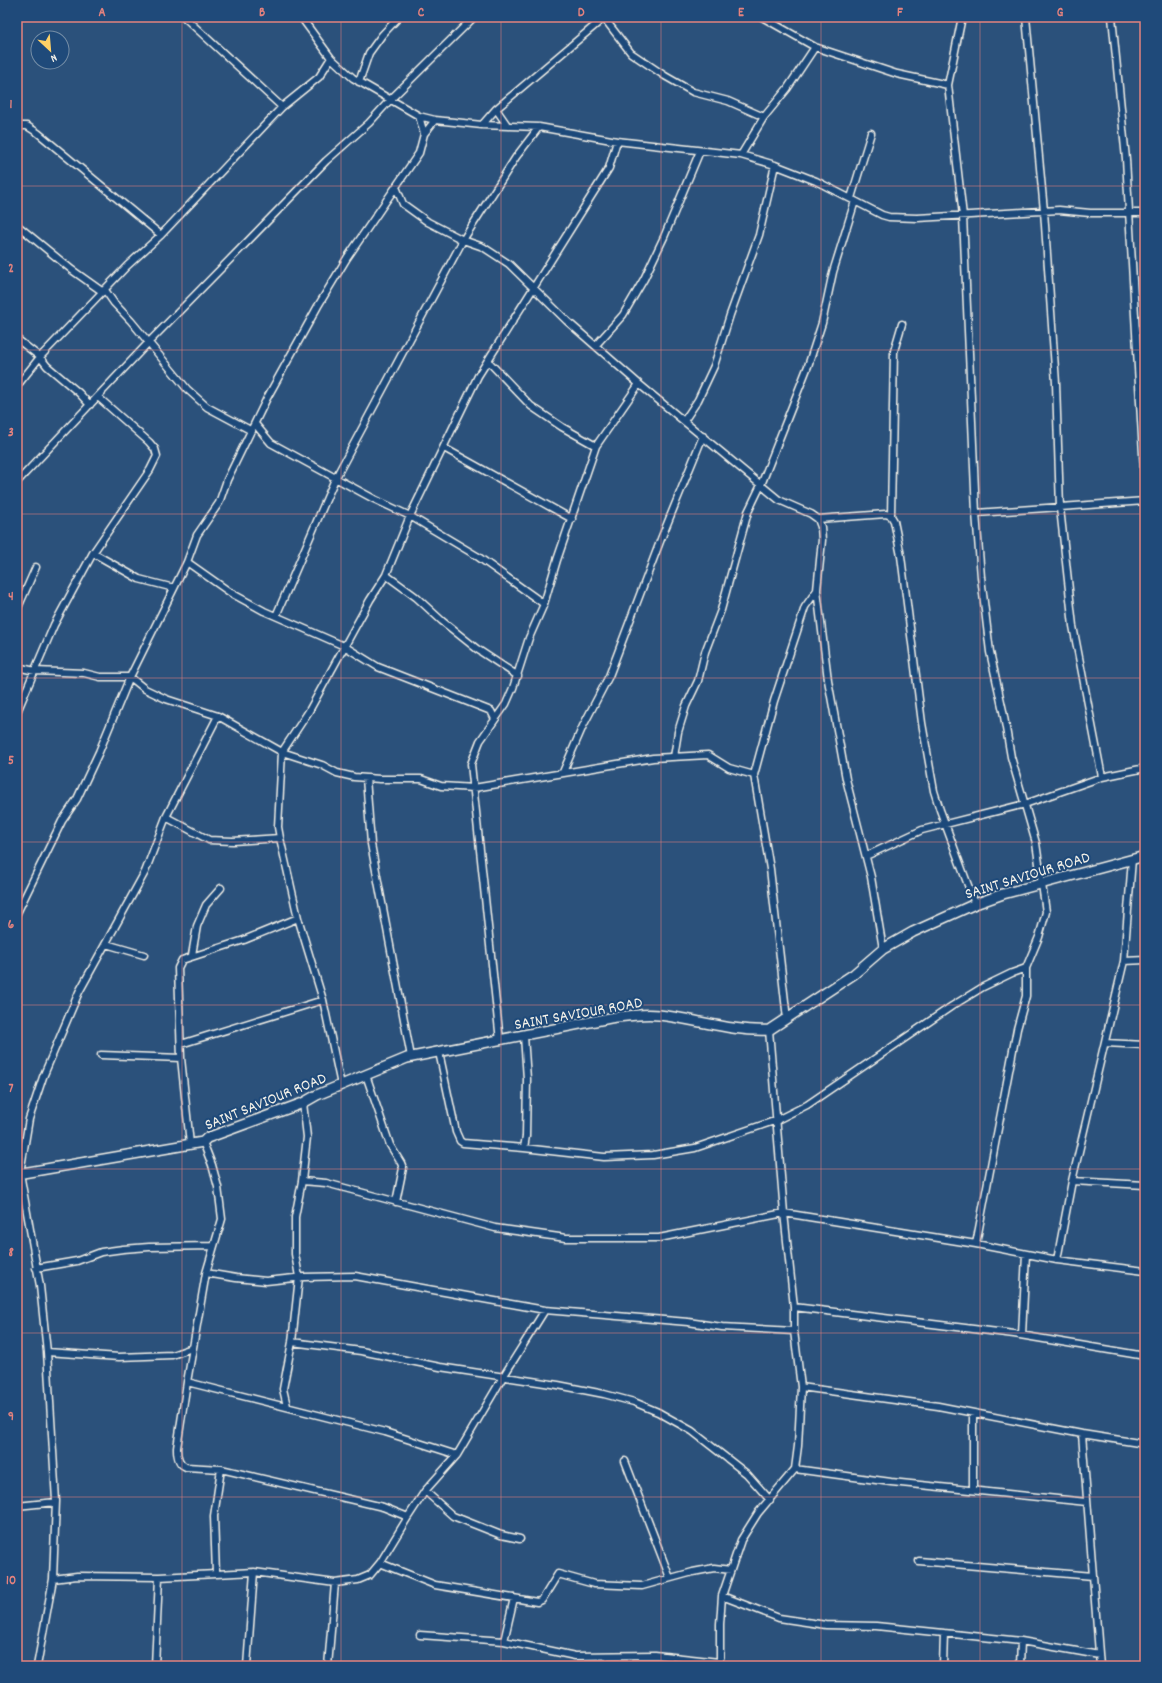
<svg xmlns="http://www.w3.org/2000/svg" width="1162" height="1683" font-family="Dekko,sans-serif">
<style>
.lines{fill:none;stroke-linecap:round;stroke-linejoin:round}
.street-casing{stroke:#f4f1e8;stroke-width:9}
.secondary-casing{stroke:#f4f1e8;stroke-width:12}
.street{stroke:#1f4a7a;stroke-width:6}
.secondary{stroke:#1f4a7a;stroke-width:9}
.grid{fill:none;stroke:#e4827e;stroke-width:1;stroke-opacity:0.55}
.labels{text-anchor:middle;stroke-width:4;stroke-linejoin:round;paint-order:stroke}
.street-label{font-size:16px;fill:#f4f1e8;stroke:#1f4a7a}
.neatline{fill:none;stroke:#e4827e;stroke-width:1.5}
.grid-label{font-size:13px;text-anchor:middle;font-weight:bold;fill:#e4827e}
</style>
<rect width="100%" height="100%" fill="#2b517b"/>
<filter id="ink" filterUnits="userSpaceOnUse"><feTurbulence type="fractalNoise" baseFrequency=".025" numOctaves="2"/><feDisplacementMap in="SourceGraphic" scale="8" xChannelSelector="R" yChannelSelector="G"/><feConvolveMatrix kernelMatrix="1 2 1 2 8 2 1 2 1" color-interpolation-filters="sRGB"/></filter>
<g filter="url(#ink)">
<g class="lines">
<defs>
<path id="street" d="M184 17 282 107
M301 17 331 58 353 78 419 116 435 120 482 125 539 127 617 141 741 155 775 165 816 181 882 215 889 217 917 218 1059 210 1090 213H1145
M762 17 815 47 897 74 948 85
M962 17 948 85 963 216 976 513 1145 501
M1026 17 1044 211 1056 383 1060 508 1073 626 1102 777
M1112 17 1126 159 1145 489
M604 18 631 53 665 76 693 92 728 101 764 117
M359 82 369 53 382 35 399 17
M496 109 507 125
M482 125 496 109 605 17
M17 126H27L38 133 161 235
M424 134 435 120
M741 155 764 117 787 89 815 47
M396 187 403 204 428 222 463 240 483 247 509 264 567 321 639 384 779 500 811 514 818 519 821 527 822 540 817 590 828 680 846 779 871 877 883 949
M851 198 871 133
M17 225 72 270 103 292
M105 290 114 303 131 321 187 389 207 407 252 431
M902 324 894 351 891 516 894 521 901 556 922 723 934 791 940 810 975 904
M17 339 40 357 47 366 79 393 90 405
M596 345 623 315 644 279 664 237 700 151
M488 361 531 406 562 427 596 446
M17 386 40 357 127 266 161 235 282 107 319 77 331 58
M684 421 698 400 714 366 730 315 759 235 775 165
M255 424 271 443 374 499 410 516 477 556 544 604
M444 448 572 519
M17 482 149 342 250 239 326 161 369 123 390 100 474 17
M818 519 886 514 891 516
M93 553 139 579 174 588
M187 562 231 593 264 611 344 646 378 667 491 711 495 719
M386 575 416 597 442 621 477 649 518 676
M17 610 36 567
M276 616 335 479 463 240 516 157 539 127
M17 667 35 671 84 673 100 677H130L145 689 166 699 218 716 282 752 322 765 337 773 354 777 380 779H421L441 786 474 788 653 758 708 755 729 768 754 775
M17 712 54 625 93 553 150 470 157 456 155 449 149 442 98 397
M674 757 678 732 686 706 698 681 705 652 721 610 748 512 761 485 808 366 822 323 833 272 855 201
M563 772 583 726 609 676 661 539 703 436
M366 778 371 844 411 1057
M166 817 209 840 233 841 280 838
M866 856 922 830 1025 804 1102 777 1145 768
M17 913 62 821 77 799 99 752 130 677 187 562 197 535 219 503 227 480 267 398 318 306 347 258 419 153 424 134 419 116
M106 944 144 955
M192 955 197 926 206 905 221 888
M1124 961 1145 960
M787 1019 770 869 754 775 774 701 805 607 817 590
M500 1041 471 764 480 741 506 704 513 688 529 638 544 604 557 560 596 446 639 384
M1105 1043 1145 1045
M181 1044 323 1000
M439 1052 456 1132 460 1141 463 1143 524 1148 604 1157 653 1155 695 1148 777 1120 807 1105 952 1006 983 987 1012 973 1026 968 1039 937 1046 912 1036 843 1011 757 1003 711 990 652 981 577 976 513
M101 1055 181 1058
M366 1075 390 1145 401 1163 403 1168 396 1202
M341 1085 323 1000 298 918 280 838 278 827 282 752 309 711 370 600 386 575 410 516 478 376 609 168 617 141
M303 1103 307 1137 302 1181 326 1183 495 1228 566 1238H659L784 1213 976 1244 1057 1260 1145 1271
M203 1142 212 1165 218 1187 222 1219 206 1273 187 1382 385 1432 457 1455
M190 1144 181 1058 178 968 182 960 244 940 298 918
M524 1148 526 1136 527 1079 524 1036
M1072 1181 1145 1185
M976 1244 1017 1029 1026 996V968
M1057 1260 1072 1181 1124 961 1132 859
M36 1268 77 1261 101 1252 123 1249 149 1247 214 1246
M206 1273 236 1278 266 1281 304 1277 355 1276 545 1310 688 1322 722 1327 794 1331
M794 1307 1014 1334 1145 1356
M1022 1335 1026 1254
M292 1342 361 1351 440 1367 558 1385 604 1394 634 1402 658 1412 692 1431 747 1474 770 1500
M47 1352 119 1357 172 1355 192 1348
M187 1382 177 1448C177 1456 178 1464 186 1467L221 1469 383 1507 408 1517
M801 1387 938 1406 1082 1434 1145 1444
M287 1406 283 1389 292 1342 299 1277 295 1254V1217L302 1181
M1082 1434 1100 1666
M625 1461 670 1578
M795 1469 891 1482 1087 1502
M973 1490V1413
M425 1491 453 1516 501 1535 520 1539
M17 1506 56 1502
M919 1561 1093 1576
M380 1563 435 1585 537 1602 542 1600 558 1574 594 1584 642 1586 693 1572 714 1568 731 1570
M216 1574 214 1516 221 1469
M53 1579 77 1576 159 1577 254 1572 335 1583 358 1580 370 1575 380 1563 408 1517 425 1491 457 1455 503 1377 545 1310
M722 1596 779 1618 826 1625 876 1626 1021 1641 1099 1655
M514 1598 504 1641 575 1656 655 1655 719 1662
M420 1635 504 1641
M37 1666 53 1579 56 1501 47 1352 40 1286 20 1173 29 1119 43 1077 79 992 145 872 166 817 218 716
M155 1666 159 1577
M247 1666 254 1572
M328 1666 335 1583
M720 1666V1624L722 1596 741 1540 758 1513 795 1469 798 1446 801 1387 794 1331V1307L784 1213 769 1030
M943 1666 944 1633
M1020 1666 1021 1641"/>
<path id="secondary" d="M17 1174 203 1142 207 1138 303 1103 317 1095 407 1058 610 1018C626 1016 643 1013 659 1015 696 1019 732 1032 769 1030L854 974 883 949 913 932 975 904 1003 894 1145 856"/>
</defs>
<use href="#street" class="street-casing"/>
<use href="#secondary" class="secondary-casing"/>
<use href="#street" class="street"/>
<use href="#secondary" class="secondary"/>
</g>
</g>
<path class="grid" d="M182 17V1666M341 17V1666M501 17V1666M661 17V1666M821 17V1666M980 17V1666M17 186H1145M17 350H1145M17 514H1145M17 678H1145M17 842H1145M17 1005H1145M17 1169H1145M17 1333H1145M17 1497H1145"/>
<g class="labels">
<g class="street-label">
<text transform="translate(1027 874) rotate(-17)" y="6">SAINT SAVIOUR ROAD</text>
<text transform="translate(578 1012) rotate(-10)" y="6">SAINT SAVIOUR ROAD</text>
<text transform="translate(265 1100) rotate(-22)" y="6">SAINT SAVIOUR ROAD</text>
</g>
</g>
<rect width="1162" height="1683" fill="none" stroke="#1f4a7a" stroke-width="44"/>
<g transform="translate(50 50) rotate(154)"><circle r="19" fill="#1f4a7a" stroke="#748da6"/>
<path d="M0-3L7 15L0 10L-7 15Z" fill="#ffd166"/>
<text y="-6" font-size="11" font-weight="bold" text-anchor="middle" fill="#f4f1e8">N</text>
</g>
<rect x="22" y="22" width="1118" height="1639" class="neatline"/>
<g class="grid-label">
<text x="102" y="16">A</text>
<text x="262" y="16">B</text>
<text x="421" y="16">C</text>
<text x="581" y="16">D</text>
<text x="741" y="16">E</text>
<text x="900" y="16">F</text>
<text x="1060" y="16">G</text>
<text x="11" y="108">1</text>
<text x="11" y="272">2</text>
<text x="11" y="436">3</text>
<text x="11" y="600">4</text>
<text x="11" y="764">5</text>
<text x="11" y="928">6</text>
<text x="11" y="1092">7</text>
<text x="11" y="1256">8</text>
<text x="11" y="1420">9</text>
<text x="11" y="1584">10</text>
</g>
</svg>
